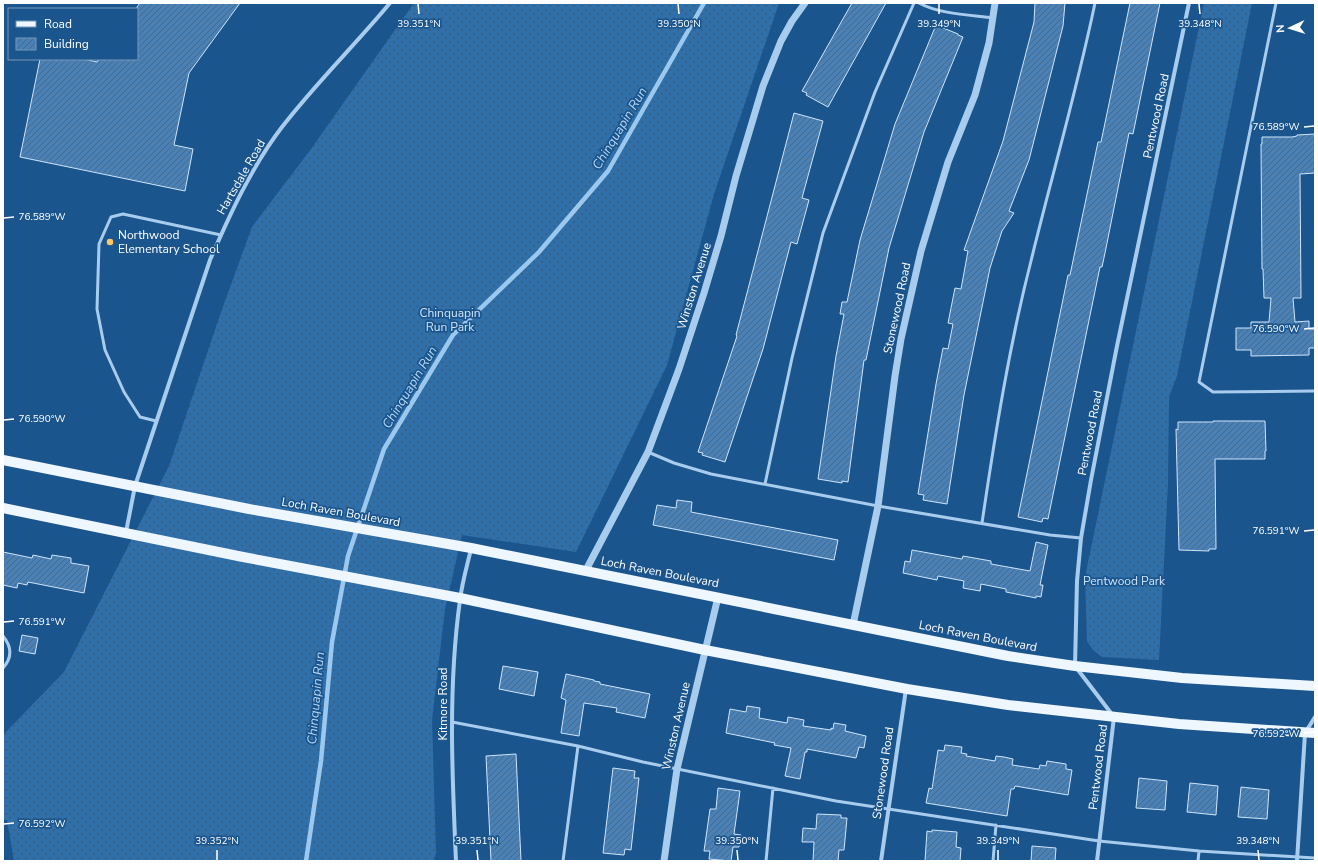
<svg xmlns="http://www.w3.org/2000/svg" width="1318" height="864" font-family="'Nunito Sans',sans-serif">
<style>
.grass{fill:url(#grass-dots)}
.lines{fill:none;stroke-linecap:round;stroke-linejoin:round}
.stream{stroke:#9bc8ef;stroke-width:4.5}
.building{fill:url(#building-hatch);stroke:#cee5fa}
.service{stroke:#a8cced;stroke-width:3}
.minor{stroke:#a8cced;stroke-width:4}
.tertiary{stroke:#a8cced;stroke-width:7}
.primary{stroke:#eef6ff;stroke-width:10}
.ticks{fill:none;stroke:#fff;stroke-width:1.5}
.poi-dot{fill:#fec765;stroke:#1b558d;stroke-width:1.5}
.labels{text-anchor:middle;stroke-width:3.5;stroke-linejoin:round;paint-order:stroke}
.street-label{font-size:12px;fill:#fff;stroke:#1b558d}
.poi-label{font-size:12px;fill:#fff;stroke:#1b558d;text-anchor:start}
.park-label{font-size:12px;fill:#cee5fa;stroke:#1b558d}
.water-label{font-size:13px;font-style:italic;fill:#b4d6f4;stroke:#1b558d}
.ticks-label{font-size:10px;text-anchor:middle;fill:#fff;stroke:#1b558d;stroke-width:3.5;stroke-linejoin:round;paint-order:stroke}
</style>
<defs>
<pattern id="grass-dots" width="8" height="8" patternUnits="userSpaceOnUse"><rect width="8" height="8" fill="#2f70ab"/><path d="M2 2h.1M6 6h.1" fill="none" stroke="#405a72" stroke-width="1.8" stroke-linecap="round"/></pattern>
<pattern id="building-hatch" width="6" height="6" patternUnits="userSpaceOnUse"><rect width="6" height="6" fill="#4981b7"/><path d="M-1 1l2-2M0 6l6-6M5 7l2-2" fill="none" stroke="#4a6987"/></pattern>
</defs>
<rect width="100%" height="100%" fill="#1b558d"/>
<path class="grass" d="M414 3H779L714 194 667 365 576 552 462 535 445 609 432 720 436 853 434 861H14L7 820 3 819V735L64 672 169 466 220 315 252 227 311 149Z
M1204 3H1252L1177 376 1169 397 1168 483 1159 660 1102 657 1093 650 1087 641 1085 577Z"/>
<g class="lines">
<path class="stream" d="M306 861 321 761 332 642 348 556 384 449 453 335 539 252 608 171 704 3"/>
</g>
<path class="building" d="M140 3H240L189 73 174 145 193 149 185 191 20 157 40 59H84L97 62 99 59H137V7Z
M852 3H886L828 107 806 95 807 93 802 91Z
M1035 3H1065L1063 26 1029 160 1009 211 1014 213 1002 231 990 268 964 395 947 504 923 500 924 495 918 494 936 384 943 348 948 349 953 324 948 323 955 288 961 289 968 251 964 250 1003 141 1034 22Z
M1130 3H1160L1133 134 1129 133 1105 253 1102 267H1100L1048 519 1043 518 1042 522 1018 517 1068 275H1070L1098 142H1101Z
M936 25 958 34V35L963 37 924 132 889 248 866 360H864L848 482 842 481V483L818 479 836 356 844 314H840L842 302H847L860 240 895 124Z
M794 113 823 121 802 198 809 200 797 244 791 242 763 349 725 462 702 455 703 453 698 452 737 336 736 335 747 293Z
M1315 134V173L1300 174 1301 298H1293L1295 322 1309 321V329H1315V348H1309V355L1251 356V350H1236V328H1251V322H1269L1271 298H1264L1263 269H1262L1261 144H1262V137H1292L1297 136V135Z
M1213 421H1265L1266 451H1265V459H1215L1216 549H1209V551L1179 550 1176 429 1178 430V422H1213Z
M677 500 692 502 691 512 838 540 834 560 653 525 657 505 676 508Z
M1036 542 1048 545 1040 585H1043L1041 597 1036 596V598L1006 592V589L981 584 980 591 963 588 964 581 938 576 937 580 903 573 905 561 910 562 912 550 962 559 963 556 991 561V564L1030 571Z
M3 552 32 558 33 555 51 559 52 555 71 558V563L89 566 84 593 28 582 27 585 18 583 17 588 3 585Z
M22 635 38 638 35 654 19 651Z
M503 666 538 672 534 696 499 689Z
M566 674 594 680V681L600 682V684L650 694 645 718 616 712 617 708 584 703 579 736 561 733 566 700 561 698Z
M747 706 760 708 759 718 787 723 788 717 804 720 803 726 831 730V728L833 729 834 723 846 725 845 731 866 736 864 748 859 747 856 758 807 749V752H805L800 779 785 776 791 748 774 745 775 743 726 733 730 709 746 712Z
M945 745 962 747 961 753 967 754 966 756 995 761 996 756 1004 757 1013 759 1012 765 1039 769 1040 765 1046 766 1047 761 1066 764V769L1072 770 1068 795 1015 786 1014 789H1011L1007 816 926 803 929 788 932 789 938 750 944 751Z
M516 754 521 861H491L486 756Z
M613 768 635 771 634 778H639L631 850 625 849 624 855 603 853Z
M1139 778 1167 781 1165 810 1136 808Z
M1190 783 1218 786 1216 815 1187 812Z
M1241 787 1269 790 1267 819 1238 817Z
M718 788 740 791 734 834 741 835 739 847H733L731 861 709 859 710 851H704L710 809H716Z
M817 814 841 815V818H847L844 850H839L838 861H813L814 842H802L803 828 816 829Z
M932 830 957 832 956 847 961 848 960 861H925L927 831 932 832Z
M1032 846 1056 848 1055 861H1031Z"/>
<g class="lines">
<path class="service" d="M919 3C939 14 970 15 993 18
M1276 3 1199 382 1213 392 1315 391
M156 421 140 417 124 392 105 350 97 309 99 244 111 217 123 214 221 235
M648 452 674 463 711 474 878 506 1050 535 1081 538
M765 484 792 358 823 233 875 92 914 3
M982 523C995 435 1009 347 1031 261 1052 175 1077 90 1095 3
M3 636C12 647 12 658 3 668
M452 722 578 746 643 762 836 801 1099 841 1199 851 1315 858
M563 861 578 746
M766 861 773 788
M993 861 996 825
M1198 861 1199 851"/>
<path class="minor" d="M126 532 135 486 210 260C230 214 252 166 282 127 316 83 355 45 390 3
M456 861C452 774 448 686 460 600 462 583 467 566 471 549
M881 861 906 689
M1097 861 1114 717 1075 666 1077 581 1081 538 1091 480 1117 346 1189 3
M1297 861 1305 733 1315 717"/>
<path class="tertiary" d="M586 570 648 452 679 369 704 293 721 236 736 176 763 86 781 41 792 21 805 3
M853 625 878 506 895 376 901 339 921 251 948 162 975 95 989 43 995 3
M664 861 677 769 718 597"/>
<path class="primary" d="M3 460 249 509 471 548 1008 656 1075 666 1182 678 1315 686
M3 508 243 557 460 598 705 650 907 689 1008 705 1179 724 1315 733"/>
</g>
<path class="ticks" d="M418 4 419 14M678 4 679 14M939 4V14M1199 4 1200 14M1304 127 1314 126M4 218 14 217M1304 329 1314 328M4 420 14 419M1304 531 1314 530M4 622 14 621M1304 733 1314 732M4 824 14 823M217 850V860M477 850 478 860M737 850 738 860M998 850V860M1258 850 1259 860"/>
<circle class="poi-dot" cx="110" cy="242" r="4"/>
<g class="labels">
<g class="street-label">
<text transform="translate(1156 116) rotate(-78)" y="4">Pentwood Road</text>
<text transform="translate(241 177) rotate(-60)" y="4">Hartsdale Road</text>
<text transform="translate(694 286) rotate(-73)" y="4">Winston Avenue</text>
<text transform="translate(897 308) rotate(-78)" y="4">Stonewood Road</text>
<text transform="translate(1090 433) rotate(-79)" y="4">Pentwood Road</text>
<text transform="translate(341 512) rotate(10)" y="4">Loch Raven Boulevard</text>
<text transform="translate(660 572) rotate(11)" y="4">Loch Raven Boulevard</text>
<text transform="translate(978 636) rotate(11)" y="4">Loch Raven Boulevard</text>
<text transform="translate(443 704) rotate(-90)" y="4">Kitmore Road</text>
<text transform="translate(676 726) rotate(-77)" y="4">Winston Avenue</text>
<text transform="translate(1098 767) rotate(-83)" y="4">Pentwood Road</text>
<text transform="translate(883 773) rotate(-82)" y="4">Stonewood Road</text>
</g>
<g class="poi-label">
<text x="118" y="239">Northwood<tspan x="118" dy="14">Elementary School</tspan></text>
</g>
<g class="park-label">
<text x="450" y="317">Chinquapin<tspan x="450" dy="14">Run Park</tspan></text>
<text x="1124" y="585">Pentwood Park</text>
</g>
<g class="water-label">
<text transform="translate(619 128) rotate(-59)" y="5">Chinquapin Run</text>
<text transform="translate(409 387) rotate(-59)" y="5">Chinquapin Run</text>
<text transform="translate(315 698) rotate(-85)" y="5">Chinquapin Run</text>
</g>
</g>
<g class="ticks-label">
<text x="419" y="27">39.351°N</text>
<text x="679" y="27">39.350°N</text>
<text x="939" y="27">39.349°N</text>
<text x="1200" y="27">39.348°N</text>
<text x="1276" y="130">76.589°W</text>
<text x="42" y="220">76.589°W</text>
<text x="1276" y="332">76.590°W</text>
<text x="42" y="422">76.590°W</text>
<text x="1276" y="534">76.591°W</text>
<text x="42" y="625">76.591°W</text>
<text x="1276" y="737">76.592°W</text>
<text x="42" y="827">76.592°W</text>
<text x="217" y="844">39.352°N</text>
<text x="477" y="844">39.351°N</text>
<text x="737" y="844">39.350°N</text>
<text x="998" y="844">39.349°N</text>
<text x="1258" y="844">39.348°N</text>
</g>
<rect width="1318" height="864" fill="none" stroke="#ffffff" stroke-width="8"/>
<rect x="8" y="8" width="130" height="52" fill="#1b558d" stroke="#7699bb"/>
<rect x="16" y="21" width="20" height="6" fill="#eef6ff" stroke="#7699bb"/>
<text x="44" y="28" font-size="12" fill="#ffffff">Road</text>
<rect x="16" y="38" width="20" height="12" fill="url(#building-hatch)" stroke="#7699bb"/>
<text x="44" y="48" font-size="12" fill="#ffffff">Building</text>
<g transform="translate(1290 28) rotate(266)" stroke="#1b558d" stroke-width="3" paint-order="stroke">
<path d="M0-3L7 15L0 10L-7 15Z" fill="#ffffff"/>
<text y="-6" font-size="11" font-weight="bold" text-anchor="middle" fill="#ffffff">N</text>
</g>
</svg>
